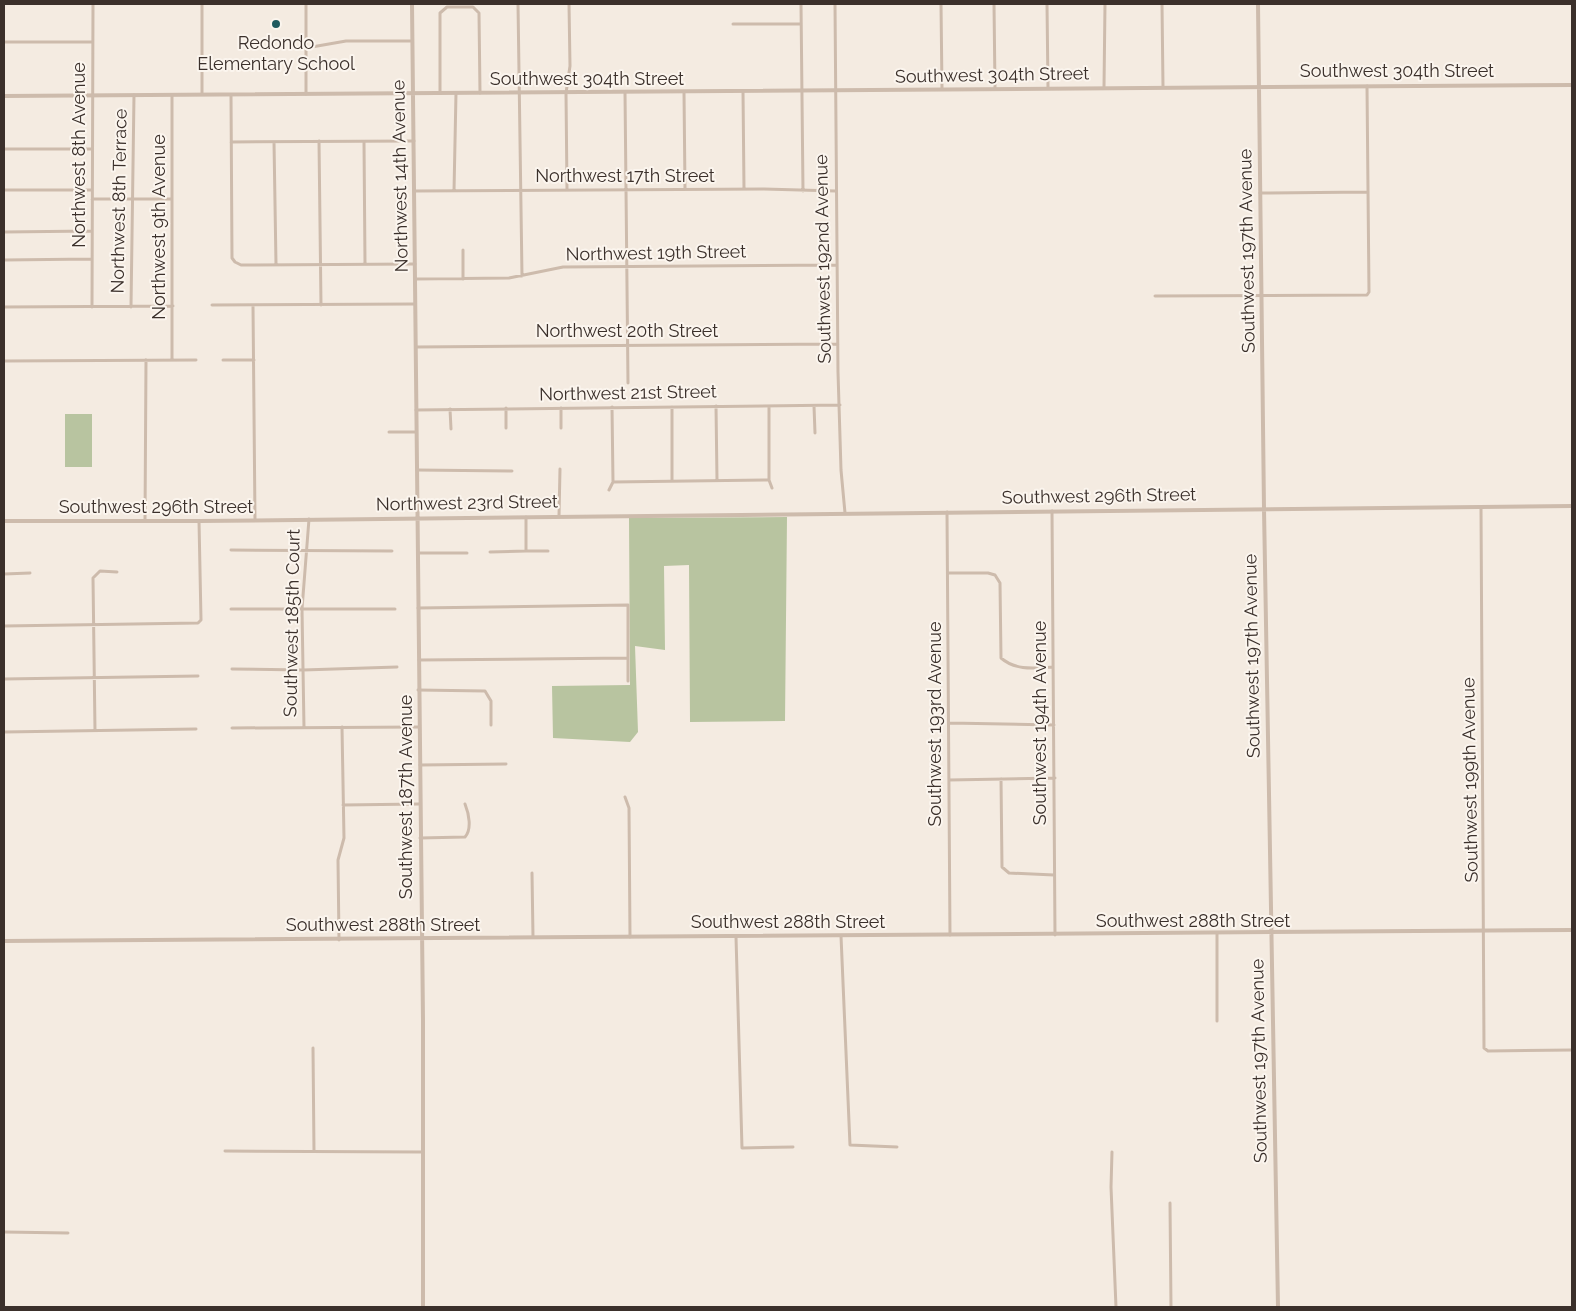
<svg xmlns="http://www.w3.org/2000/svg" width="1576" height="1311" font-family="Raleway,sans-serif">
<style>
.green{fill:#b8c4a0}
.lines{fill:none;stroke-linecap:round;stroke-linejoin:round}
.minor{stroke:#cdbbac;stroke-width:3}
.tertiary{stroke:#cdbbac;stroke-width:4}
.poi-dot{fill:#1f5a5e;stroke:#fbf5ee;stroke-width:2}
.labels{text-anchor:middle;stroke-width:4;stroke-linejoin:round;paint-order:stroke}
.poi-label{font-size:18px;fill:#3b302b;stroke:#fbf5ee}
.street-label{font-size:18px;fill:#3b302b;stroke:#fbf5ee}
</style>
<rect width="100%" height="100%" fill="#f4ebe1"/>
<path class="green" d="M65 414H92V467H65Z
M787 517 785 721 690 722 689 565 664 566 665 650 635 646 638 732 630 742 553 738 552 686 630 685 629 518Z"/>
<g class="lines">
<path class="minor" d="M202 4V94
M306 4V94
M518 4 522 276
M801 4 803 191
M835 4 838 372 841 470 845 513
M941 4 942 89
M994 4 995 88
M1047 4 1048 88
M1162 4 1163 87
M733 24H801
M4 42H92
M306 48 346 41H412
M1104 87 1105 4
M743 91 744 189
M625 92 628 383
M684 92 685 189
M440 93V13L447 7H473L479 13 480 93
M172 95V360
M231 95 232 258 235 262 241 265 415 264
M319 141 321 305
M231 142 414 141
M274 142 276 264
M364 142 365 263
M4 149H92
M4 190H92
M567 190 566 93 570 66 569 4
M414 191 764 189 836 191
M454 191 456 93
M1260 193 1368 192
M92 199H172
M4 232 92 231
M4 260 92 259
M415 279 509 278 563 267 837 265
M463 279V250
M1155 296 1367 295 1369 292 1367 86
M212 305 415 304
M253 306 255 520
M4 307 173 306
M92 307 93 4
M131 307 134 95
M416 347 838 344
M223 360H254
M4 361 196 360
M716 406 717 480
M769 406V480L772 488
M814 406 815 433
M672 407V481
M506 408V428
M561 408V428
M450 409 451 429
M416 410 840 405
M389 432H416
M417 470 512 471
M613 482 769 480
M609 490 613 482 612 407
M1481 508 1484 1048 1488 1051 1572 1050
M1052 511 1055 935
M947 512 950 935
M559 516 560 469
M145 521 146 360
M231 550 392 551
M526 551H548
M490 552 526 551V517
M418 553H467
M948 573H988L995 575 1000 583 1001 658C1016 671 1035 668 1053 667
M4 574 30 573
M418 608 628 605V681
M231 609H395
M4 626 198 623 201 620 199 521
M419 660 628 658
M232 669 303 670 397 667
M4 679 198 676
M418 690 485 691 491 701V725
M949 723 1054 725
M232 728 419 727
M304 728 302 609 309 519
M95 731 93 578 100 571 117 572
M4 732 196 729
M420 765 506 764
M1001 779 1002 867 1009 873 1054 875
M949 780 1055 778
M625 797 629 808 630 937
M343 805 419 804
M420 838 465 837C472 829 469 814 465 804
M532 873 533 937
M1217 934V1021
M841 936 850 1145 897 1147
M736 937 742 1148 793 1147
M339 940 338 860 344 838 342 727
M313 1048 314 1152
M225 1151 422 1152
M1112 1152 1111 1187 1116 1307
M1170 1203 1171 1307
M4 1232 68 1233"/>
<path class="tertiary" d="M412 4 423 1020V1307
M1258 4 1264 509 1278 1307
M4 96 1572 85
M4 521H199L1572 506
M4 941 1572 930"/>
</g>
<circle class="poi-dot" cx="276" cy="24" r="5"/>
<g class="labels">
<g class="poi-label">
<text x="276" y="49">Redondo<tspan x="276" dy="21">Elementary School</tspan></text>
</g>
<g class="street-label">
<text x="1397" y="77">Southwest 304th Street</text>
<text transform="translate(992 75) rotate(-1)" y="6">Southwest 304th Street</text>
<text x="587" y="85">Southwest 304th Street</text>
<text transform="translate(79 155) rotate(-90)" y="6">Northwest 8th Avenue</text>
<text transform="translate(400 176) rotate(-91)" y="6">Northwest 14th Avenue</text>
<text x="625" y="182">Northwest 17th Street</text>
<text transform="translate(119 201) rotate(-89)" y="6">Northwest 8th Terrace</text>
<text transform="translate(159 227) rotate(-90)" y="6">Northwest 9th Avenue</text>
<text transform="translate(1247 251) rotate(-91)" y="6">Southwest 197th Avenue</text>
<text transform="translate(656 253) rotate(-1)" y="6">Northwest 19th Street</text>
<text transform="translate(823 259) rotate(-91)" y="6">Southwest 192nd Avenue</text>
<text x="627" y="337">Northwest 20th Street</text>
<text transform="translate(628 393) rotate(-1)" y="6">Northwest 21st Street</text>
<text transform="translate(1099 496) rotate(-1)" y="6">Southwest 296th Street</text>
<text transform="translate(467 503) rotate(-1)" y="6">Northwest 23rd Street</text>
<text x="156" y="513">Southwest 296th Street</text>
<text transform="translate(292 623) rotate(-89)" y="6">Southwest 185th Court</text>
<text transform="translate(1252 656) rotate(-91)" y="6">Southwest 197th Avenue</text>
<text transform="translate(1040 723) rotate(-90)" y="6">Southwest 194th Avenue</text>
<text transform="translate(935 724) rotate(-90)" y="6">Southwest 193rd Avenue</text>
<text transform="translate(1470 780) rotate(-91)" y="6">Southwest 199th Avenue</text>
<text transform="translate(406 797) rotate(-90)" y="6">Southwest 187th Avenue</text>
<text x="1193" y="927">Southwest 288th Street</text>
<text x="788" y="928">Southwest 288th Street</text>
<text x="383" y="931">Southwest 288th Street</text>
<text transform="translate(1259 1061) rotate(-91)" y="6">Southwest 197th Avenue</text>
</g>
</g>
<rect width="1576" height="1311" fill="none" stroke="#3b302b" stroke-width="10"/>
</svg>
